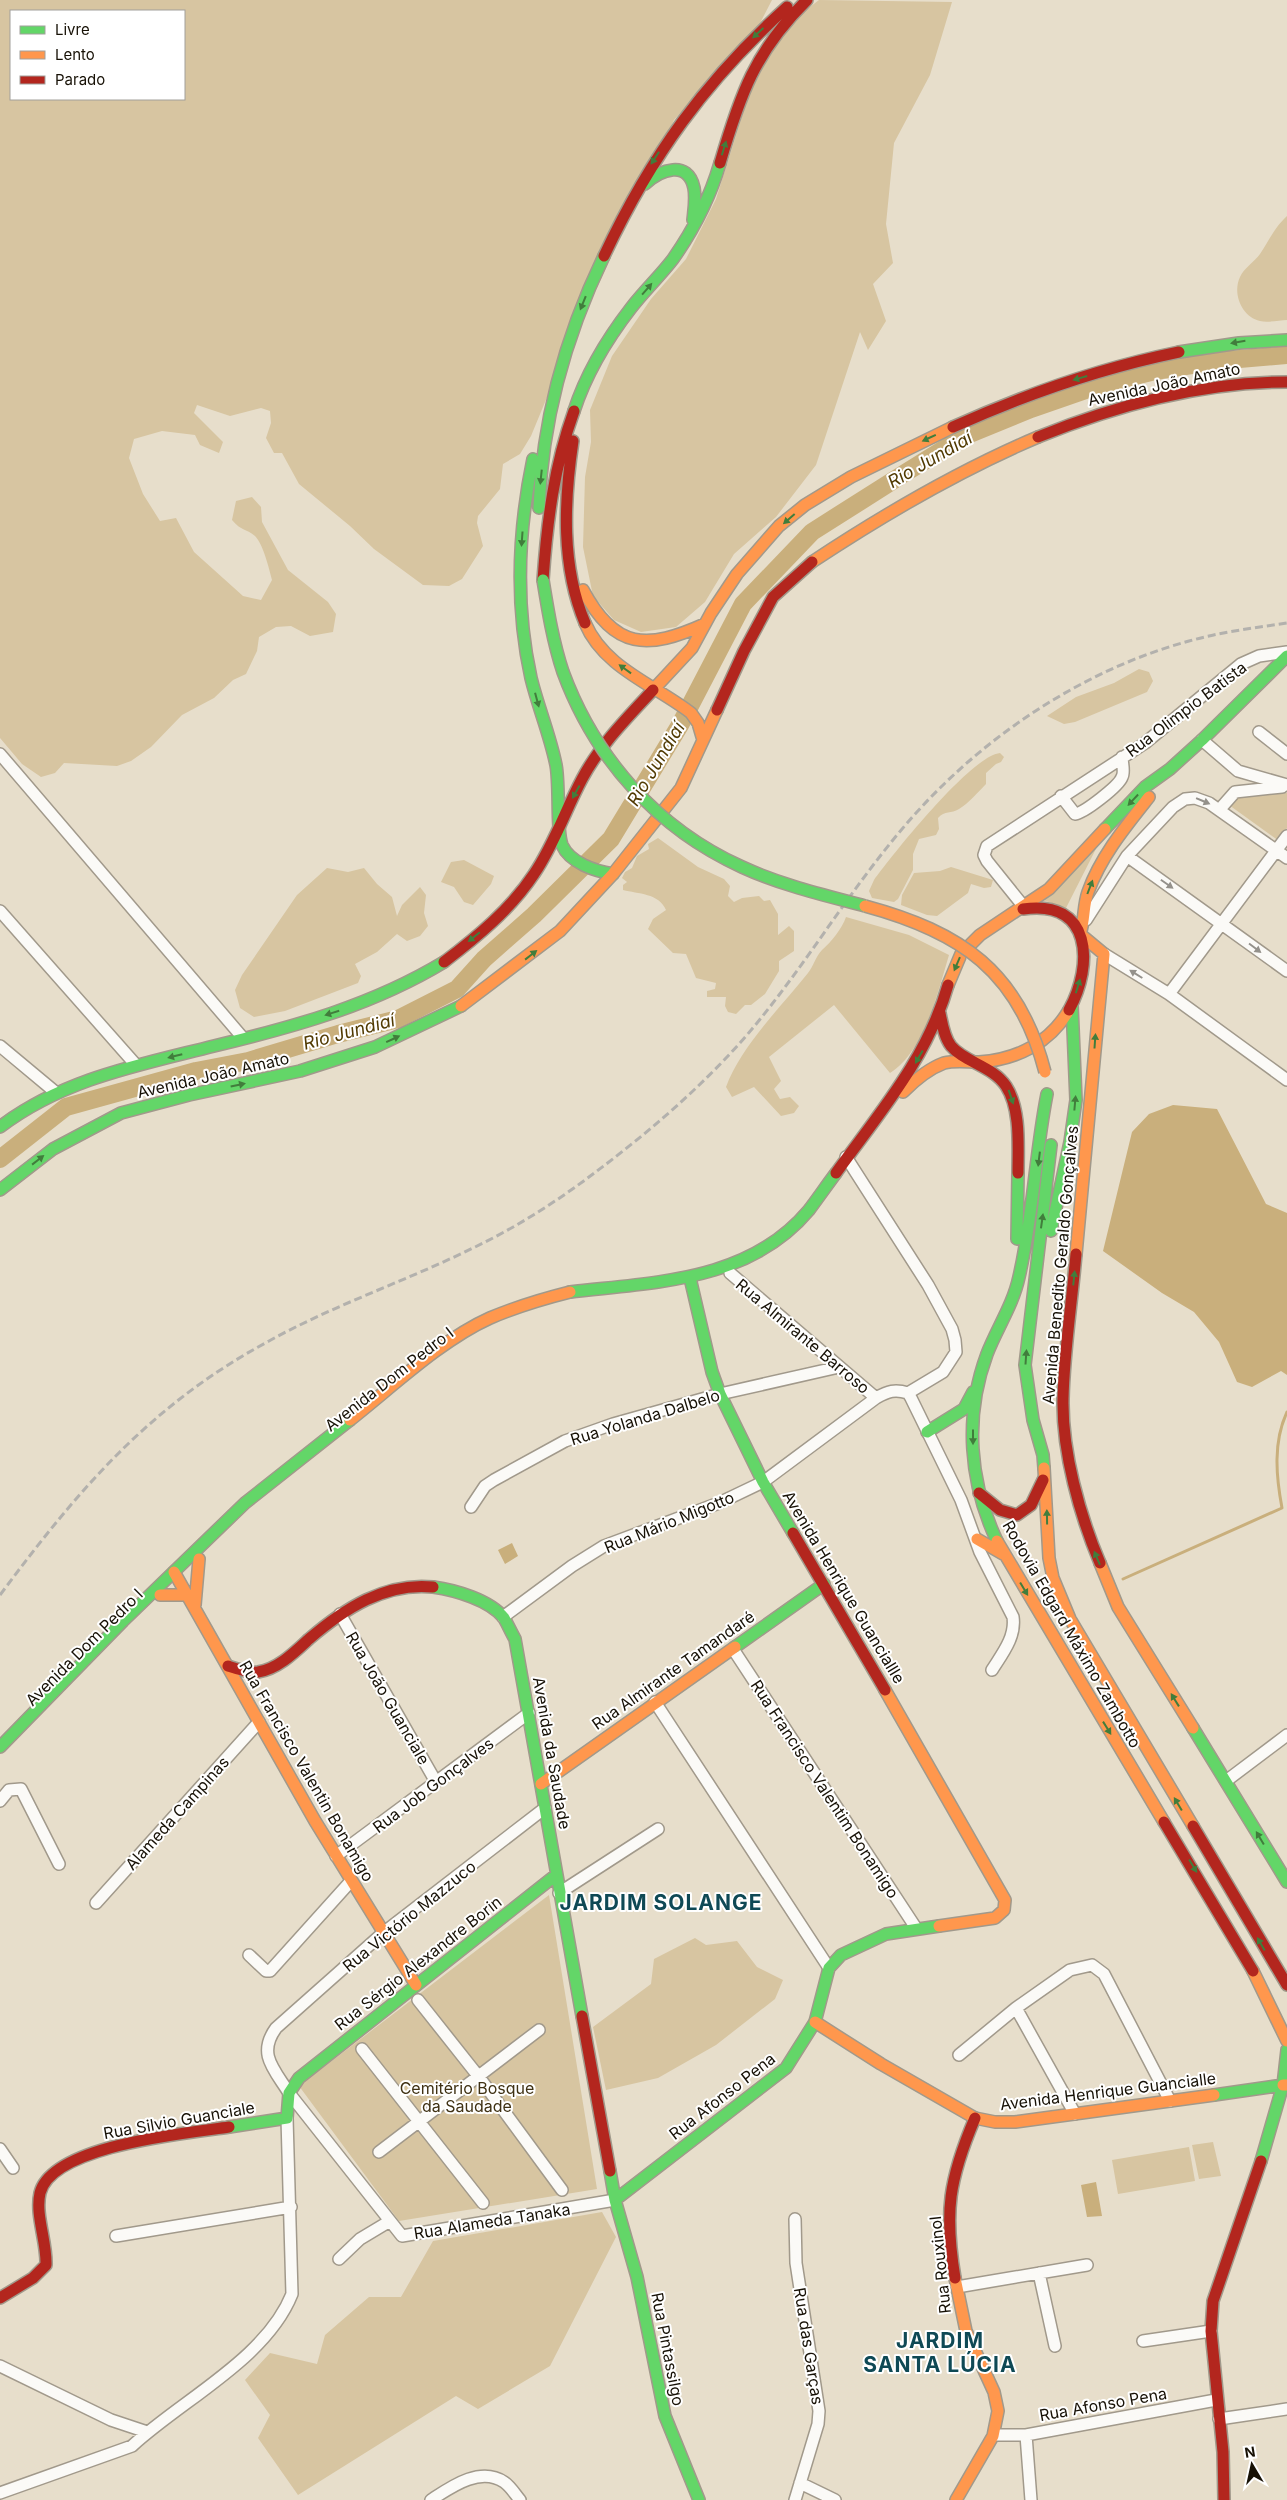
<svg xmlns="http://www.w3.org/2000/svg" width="1287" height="2500" font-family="Inter,sans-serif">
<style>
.green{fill:#d7c5a1;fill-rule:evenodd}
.water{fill:#c9af7c}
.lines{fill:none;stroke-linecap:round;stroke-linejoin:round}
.stream{stroke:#c9af7c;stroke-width:3}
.river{stroke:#c9af7c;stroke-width:18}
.street-casing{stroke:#a1998b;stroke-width:14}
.fast-casing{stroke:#a1998b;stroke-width:14}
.slow-casing{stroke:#a1998b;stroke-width:14}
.jam-casing{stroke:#a1998b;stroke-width:14}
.street{stroke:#fbfaf7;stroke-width:11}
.fast{stroke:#63d668;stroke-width:11}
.slow{stroke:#ff974d;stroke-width:11}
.jam{stroke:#b3261e;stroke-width:11}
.rail{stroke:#b3b1ad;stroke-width:3;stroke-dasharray:8 4;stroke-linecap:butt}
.fast-bridge-casing{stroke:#a1998b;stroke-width:14;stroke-linecap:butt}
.slow-bridge-casing{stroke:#a1998b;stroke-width:14;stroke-linecap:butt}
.fast-bridge{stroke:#63d668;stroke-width:11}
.slow-bridge{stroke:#ff974d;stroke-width:11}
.oneway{fill:#417d3c}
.oneway2{fill:#94918b}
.labels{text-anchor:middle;stroke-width:4;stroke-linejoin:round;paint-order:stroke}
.street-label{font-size:16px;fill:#171106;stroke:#fff}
.park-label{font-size:16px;fill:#3f3113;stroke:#fff}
.water-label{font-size:18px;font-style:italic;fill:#513a02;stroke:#fff}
.district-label{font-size:21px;font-weight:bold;letter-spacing:1px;fill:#0f4955;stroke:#fff}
</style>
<rect width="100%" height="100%" fill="#e7decb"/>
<path class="green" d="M0 0H772L758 27 674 120 550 390 531 436 520 454 503 464 500 489 478 516 477 523 483 546 462 579 449 586 423 585 374 549 350 526 299 484 282 453H274L266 438 271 423 270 411 261 408 230 416 197 405 194 413 223 442 219 453 200 445 195 435 162 431 134 439 129 458 143 494 160 521 176 518 194 552 243 596 261 600 272 580C269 568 263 544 255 536 247 529 241 531 232 520L236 501 252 497 261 507 262 522 288 570 328 602 336 614 333 632 310 636 291 626 276 627 259 637 257 651 246 674 233 680 214 698 182 715 151 747 131 761 117 766 64 763 55 773 41 777 22 764 0 738ZM11 11H184V99H11Z
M819 0 952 2 930 75 894 143 886 224 893 263 873 284 886 321 868 350 860 332 816 465 776 517 734 554 705 602 676 627 641 632 614 620 593 596 583 547 585 477 591 442 590 410 612 356 651 299 686 259 716 199 748 97 778 38 797 17Z
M1287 216V320C1279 320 1268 323 1260 321 1242 317 1232 294 1240 277 1244 268 1254 262 1260 254 1270 239 1274 228 1287 216Z
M1139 669 1149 672 1153 681 1147 692 1075 722 1064 724 1047 716 1076 697 1114 683Z
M1000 753 1004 757 1001 762 996 764 986 773V784C978 792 969 803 959 809 951 814 945 810 938 818L939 829 936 835 919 839 913 854V870L898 899 894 902 872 898 869 891 874 880C893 854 971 756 1000 753Z
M1287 793V828L1279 841 1229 805 1236 796Z
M658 838 698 867 724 879 730 886 728 896 734 902 742 898 759 896 764 901 770 900 778 914V935L789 926 794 931V951L779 961V971L765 994 751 1005H745L736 1014 728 1012 725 1006 726 997H707V991L715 989 716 983 696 978 686 954 673 953 648 929 653 919 666 910C659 893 638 894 623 890V885L627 882 622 878 625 872 632 868 637 856 649 849 648 844Z
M1101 839 1066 908 1040 899Z
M464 860 494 876 491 884 473 905 464 902 454 887 441 882 451 862Z
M951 867 993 880 991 887 984 888 971 884 968 893 937 916 927 915 901 905 902 895 914 873 940 871Z
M327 868 348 872 364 868 377 884 392 897 397 916 402 905 420 887 426 895 424 913 428 926 420 936 407 941 397 934 377 952 355 964 361 976 358 983 285 1011 254 1017 240 1008 235 990 242 975 297 895Z
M846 917 909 935 949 955C938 991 925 1051 890 1073L834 1005 769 1057 781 1081 774 1089 780 1099 790 1097 799 1106 794 1113 781 1116 754 1087 732 1097 726 1087C741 1046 781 1007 808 973 813 967 816 956 822 950 831 942 842 929 846 917Z
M549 1895 597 2189 399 2221 299 2086Z
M695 1938 706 1945 737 1941 757 1967 783 1980 775 1999 716 2045 658 2078 606 2090 593 2027 651 1984 654 1959Z
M1213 2142 1221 2176 1199 2179 1192 2145Z
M1189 2147 1195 2181 1118 2194 1112 2160Z
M602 2212 616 2237 550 2366 478 2409 456 2396 298 2495 258 2438 270 2415 245 2380 270 2353 317 2364 325 2335 369 2297H401L433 2241Z"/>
<path class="water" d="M1173 1105 1217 1109 1266 1204 1287 1213V1375L1281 1371 1252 1387 1237 1382 1219 1342 1194 1312 1162 1293 1103 1251 1132 1132 1149 1114Z
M512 1543 518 1556 505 1564 498 1550Z
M1096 2182 1102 2216 1087 2217 1081 2185Z"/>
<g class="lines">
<path class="stream" d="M1123 1579 1282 1508C1276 1476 1273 1442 1287 1412"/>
<path class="river" d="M0 1159 66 1107 196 1071 248 1061 338 1034 398 1019 457 989 484 959 534 915 611 839 680 725 743 604 812 532 905 473 965 436 1031 409 1103 384 1155 371 1216 361 1287 355"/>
<defs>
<path id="street" d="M1259 732 1287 754
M1202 740 1238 771 1287 785
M0 754 243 1038
M1061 796 1075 814C1084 813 1119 786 1122 777 1125 772 1122 763 1122 757
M1220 809 1235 792 1282 787
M1127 856 1287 971
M1024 907 987 861 984 855 987 846 1145 743 1241 664 1259 656 1287 652
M0 911 136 1065
M1086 920 1127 856 1173 807 1185 799 1195 798 1209 803 1287 858
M1104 954 1169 994 1287 1080
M1169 994 1287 836
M0 1046 54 1091
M846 1157 928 1285 952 1329 955 1340 956 1352 943 1372 908 1393
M730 1273 876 1398
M471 1507 485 1486 494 1480 565 1441 613 1424 720 1394 839 1367
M340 1614 436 1782
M503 1617 572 1566 604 1546 719 1503 763 1482 876 1398C888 1391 895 1389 908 1393L911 1398 961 1500 980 1552 1013 1617C1016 1637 1002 1654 992 1670
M733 1649 916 1928
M655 1702 829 1968
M1226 1781 1287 1735
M0 1801 9 1790 21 1789 59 1864
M545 1808 383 1933 276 2028C257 2054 274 2069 289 2093L402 2236 615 2200
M336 1856 529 1713
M559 1893 658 1829
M96 1903 259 1722
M249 1955 266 1971H270L351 1881
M418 2000 479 2077 562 2190
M1016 2008 1075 2114
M362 2049 483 2203
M959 2055 1016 2008 1070 1970 1092 1965 1104 1974 1170 2101
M0 2149 13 2168
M379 2152 539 2030
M116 2236 291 2207
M339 2259 360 2239 390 2221
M1039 2273 1055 2346
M957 2287 1087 2265
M1143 2341 1211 2331
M0 2366 111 2420 147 2432
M1219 2419 1287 2409
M996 2435H1026L1216 2400
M1026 2435 1031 2500
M800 2483 835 2500
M0 2493 132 2446C183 2399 266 2359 292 2294L287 2118
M431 2500C451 2487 480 2466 504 2482 510 2486 515 2494 520 2500
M795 2500 818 2424 819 2411 796 2263 795 2219"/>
<path id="fast" d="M645 184C660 170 688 159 694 188 696 199 694 210 693 220
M1179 352 1239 343 1287 340
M574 411C586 374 607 339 631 308 644 291 660 276 673 259 694 229 710 198 720 163
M533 459C518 531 515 605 531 678 538 707 550 735 556 765 560 786 556 829 562 845 570 863 595 871 613 874
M539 508C542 420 566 335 604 256
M1105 829 1145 787 1170 769 1202 740 1287 656
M0 1127C63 1079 139 1065 214 1046 294 1027 373 1005 444 962
M0 1190 53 1149 121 1113 189 1095 300 1071 375 1047 461 1006
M1051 1231 1070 1142 1076 1100 1072 1005
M1017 1239 1018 1173
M690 1278 712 1372 720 1394 763 1482 793 1533
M570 1292C654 1282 749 1282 809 1210 818 1198 827 1185 836 1173
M927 1432 964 1409 973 1392
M1044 1468 1043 1455 1033 1420 1025 1365 1051 1145
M997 1541C969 1482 964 1416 987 1354 997 1328 1013 1305 1019 1277 1033 1217 1035 1155 1047 1094
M433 1587C455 1590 490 1600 504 1618 508 1625 511 1632 515 1639L582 2016
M735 1647 824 1584
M1193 1728 1287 1882
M0 1747 123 1621 245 1503 350 1420
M1214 2095 1283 2085
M229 2127 287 2118 289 2093 299 2078 556 1875
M1261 2161 1283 2085 1287 2050
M610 2171 615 2200 637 2277 665 2416 699 2500
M615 2200 786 2068 815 2022 829 1968 841 1955 886 1934 939 1926"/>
<path id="slow" d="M812 562C883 515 960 470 1038 437
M583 590C615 650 647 650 705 624
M585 623C604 668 655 685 691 713L698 723 703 740
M653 690 692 648 711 613 737 574 779 526 805 505 851 477 953 427
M1080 934C1085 920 1083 906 1088 892 1101 856 1126 826 1149 797
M948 985 961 954 980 935 1049 889 1105 829
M461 1006 560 931 613 874 681 788 717 710
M903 1092C915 1080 928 1069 944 1063 955 1060 967 1062 979 1062 1016 1060 1050 1043 1069 1010
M1076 1254 1104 954 1080 934
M350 1420C392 1387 441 1340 490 1318 516 1307 542 1299 570 1292
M1044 1468 1049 1558 1053 1578 1070 1619 1193 1826
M977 1539 1003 1554
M997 1541 1164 1822
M1100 1563 1118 1607 1193 1728
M174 1572 315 1821 416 1985
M160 1595H189
M195 1605 199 1559
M885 1690 1005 1900 1004 1910 995 1918 939 1926
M541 1784 735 1647
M1253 1971 1287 2041
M815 2022 881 2064 975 2118 995 2122H1015L1214 2095
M1283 2085H1287
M955 2278 966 2331 994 2392 998 2411 993 2436 956 2500"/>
<path id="jam" d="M720 163C740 95 755 51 807 0
M604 256C651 156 705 81 787 7
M953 427C1026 394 1101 368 1179 352
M1038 437C1117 405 1202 382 1287 382
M573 441C564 501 561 566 585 623
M543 580C547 522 554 466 574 411
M717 710 744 651 773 597 812 562
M1023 909C1092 899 1094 964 1069 1010
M444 962C477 937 511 909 534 874 554 845 565 811 582 779 600 745 627 718 653 690
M940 1013C942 1023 944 1037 951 1046 964 1062 993 1066 1006 1086 1021 1109 1018 1146 1018 1173
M836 1173C880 1112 927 1059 948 985
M1076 1254C1072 1302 1064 1351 1063 1399 1062 1452 1080 1516 1100 1563
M979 1493 1000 1510 1017 1515 1031 1505 1043 1480
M793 1533 885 1690
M228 1666C237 1669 248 1673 258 1672 278 1669 295 1652 309 1639 344 1609 385 1582 433 1587
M1164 1822 1253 1971
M1193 1826 1287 1985
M582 2016 610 2171
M955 2278C944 2212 949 2179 975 2118
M0 2298 33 2278 46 2265C47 2242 35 2215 40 2193 52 2145 188 2133 229 2127
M1224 2500 1223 2452 1211 2331 1213 2301 1261 2161"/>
</defs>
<use href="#street" class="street-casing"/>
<use href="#fast" class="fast-casing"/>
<use href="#slow" class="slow-casing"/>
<use href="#jam" class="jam-casing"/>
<use href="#street" class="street"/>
<use href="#fast" class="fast"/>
<use href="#slow" class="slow"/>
<use href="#jam" class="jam"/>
<path class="rail" d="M0 1595C79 1489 150 1405 269 1341 334 1305 406 1281 473 1248 515 1228 556 1202 593 1174 652 1130 711 1079 757 1023 820 946 870 856 941 787 1009 720 1097 666 1189 641 1221 632 1254 628 1287 623"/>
<defs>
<path id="fast-bridge" d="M543 580C548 611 553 642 563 672 595 759 658 829 742 867 781 885 824 895 865 906"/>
<path id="slow-bridge" d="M865 906C961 932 1019 971 1045 1072"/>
</defs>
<use href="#fast-bridge" class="fast-bridge-casing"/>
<use href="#slow-bridge" class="slow-bridge-casing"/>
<use href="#fast-bridge" class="fast-bridge"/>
<use href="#slow-bridge" class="slow-bridge"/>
</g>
<defs><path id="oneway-solid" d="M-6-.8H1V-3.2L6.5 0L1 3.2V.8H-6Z" transform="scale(1.25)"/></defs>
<g class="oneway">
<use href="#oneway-solid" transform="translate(758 33) rotate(137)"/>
<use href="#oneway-solid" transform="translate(724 148) rotate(-73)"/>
<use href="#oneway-solid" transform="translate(655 158) rotate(123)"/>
<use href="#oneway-solid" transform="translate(647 289) rotate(-49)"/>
<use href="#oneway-solid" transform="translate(583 303) rotate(112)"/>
<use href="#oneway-solid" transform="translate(1238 342) rotate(170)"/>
<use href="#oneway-solid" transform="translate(1080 378) rotate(164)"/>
<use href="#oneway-solid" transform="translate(929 438) rotate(155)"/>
<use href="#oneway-solid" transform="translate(541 477) rotate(96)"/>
<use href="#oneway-solid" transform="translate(789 519) rotate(139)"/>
<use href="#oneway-solid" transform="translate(522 539) rotate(94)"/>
<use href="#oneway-solid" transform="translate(625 669) rotate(-144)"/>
<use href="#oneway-solid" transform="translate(537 700) rotate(75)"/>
<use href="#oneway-solid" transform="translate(576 792) rotate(119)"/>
<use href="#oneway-solid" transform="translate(1133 800) rotate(133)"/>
<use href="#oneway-solid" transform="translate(1090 887) rotate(-69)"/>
<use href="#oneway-solid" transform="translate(474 937) rotate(141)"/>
<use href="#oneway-solid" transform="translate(531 955) rotate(-38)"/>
<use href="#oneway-solid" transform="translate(957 964) rotate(113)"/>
<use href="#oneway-solid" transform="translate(1078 986) rotate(-73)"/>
<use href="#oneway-solid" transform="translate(332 1013) rotate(163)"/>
<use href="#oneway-solid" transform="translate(393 1039) rotate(-25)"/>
<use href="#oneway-solid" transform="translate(1095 1041) rotate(-86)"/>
<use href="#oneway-solid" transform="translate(175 1056) rotate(166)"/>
<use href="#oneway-solid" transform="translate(919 1057) rotate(120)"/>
<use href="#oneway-solid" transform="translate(238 1085) rotate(-12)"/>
<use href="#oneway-solid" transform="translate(1011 1097) rotate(71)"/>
<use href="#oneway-solid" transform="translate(1075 1103) rotate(-85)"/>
<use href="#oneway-solid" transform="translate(1039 1159) rotate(97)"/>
<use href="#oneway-solid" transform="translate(38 1160) rotate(-38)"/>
<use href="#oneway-solid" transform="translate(1042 1221) rotate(-82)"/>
<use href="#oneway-solid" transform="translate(1074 1278) rotate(-84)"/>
<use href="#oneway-solid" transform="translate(1026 1357) rotate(-86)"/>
<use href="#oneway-solid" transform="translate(973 1437) rotate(90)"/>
<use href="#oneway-solid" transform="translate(1047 1517) rotate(-91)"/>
<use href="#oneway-solid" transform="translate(1097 1558) rotate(-113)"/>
<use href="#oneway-solid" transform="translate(1024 1589) rotate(59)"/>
<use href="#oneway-solid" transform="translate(1175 1700) rotate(-122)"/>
<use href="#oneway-solid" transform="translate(1107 1728) rotate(58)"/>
<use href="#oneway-solid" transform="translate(1178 1804) rotate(-121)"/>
<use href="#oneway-solid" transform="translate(1260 1838) rotate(-121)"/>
<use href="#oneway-solid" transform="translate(1193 1866) rotate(59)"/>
<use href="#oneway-solid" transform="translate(1261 1944) rotate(-120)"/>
</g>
<g class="oneway2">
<use href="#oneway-solid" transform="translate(1203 801) rotate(23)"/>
<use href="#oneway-solid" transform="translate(1167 884) rotate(35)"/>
<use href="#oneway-solid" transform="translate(1255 948) rotate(37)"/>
<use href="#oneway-solid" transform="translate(1136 974) rotate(-148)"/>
</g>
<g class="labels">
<g class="street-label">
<text transform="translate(1164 384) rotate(-12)" y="6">Avenida João Amato</text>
<text transform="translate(1186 709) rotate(-37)" y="6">Rua Olimpio Batista</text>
<text transform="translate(213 1075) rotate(-13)" y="6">Avenida João Amato</text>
<text transform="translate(1060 1265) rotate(-85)" y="6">Avenida Benedito Geraldo Gonçalves</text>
<text transform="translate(803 1336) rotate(40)" y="6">Rua Almirante Barroso</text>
<text transform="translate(389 1379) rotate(-38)" y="6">Avenida Dom Pedro I</text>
<text transform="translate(645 1417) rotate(-17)" y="6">Rua Yolanda Dalbelo</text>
<text transform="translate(669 1522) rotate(-22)" y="6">Rua Mário Migotto</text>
<text transform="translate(844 1587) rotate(59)" y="6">Avenida Henrique Guanciallle</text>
<text transform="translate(1072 1634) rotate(60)" y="6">Rodovia Edgard Máximo Zambotto</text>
<text transform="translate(84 1647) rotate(-45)" y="6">Avenida Dom Pedro I</text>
<text transform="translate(673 1670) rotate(-35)" y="6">Rua Almirante Tamandaré</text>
<text transform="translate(388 1698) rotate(60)" y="6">Rua João Guanciale</text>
<text transform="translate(552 1753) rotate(80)" y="6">Avenida da Saudade</text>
<text transform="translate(307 1771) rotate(60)" y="6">Rua Francisco Valentin Bonamigo</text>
<text transform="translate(433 1785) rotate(-37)" y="6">Rua Job Gonçalves</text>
<text transform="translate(825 1789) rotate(57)" y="6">Rua Francisco Valentim Bonamigo</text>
<text transform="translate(177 1813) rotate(-48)" y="6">Alameda Campinas</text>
<text transform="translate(409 1916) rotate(-39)" y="6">Rua Victório Mazzuco</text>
<text transform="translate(418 1963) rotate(-38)" y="6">Rua Sérgio Alexandre Borin</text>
<text transform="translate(1108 2091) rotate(-7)" y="6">Avenida Henrique Guancialle</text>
<text transform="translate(722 2096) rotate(-38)" y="6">Rua Afonso Pena</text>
<text transform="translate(179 2120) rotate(-10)" y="6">Rua Silvio Guanciale</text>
<text transform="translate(492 2221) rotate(-9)" y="6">Rua Alameda Tanaka</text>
<text transform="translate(940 2265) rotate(-96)" y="6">Rua Rouxinol</text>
<text transform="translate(809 2346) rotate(81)" y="6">Rua das Garças</text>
<text transform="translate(668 2349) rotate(79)" y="6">Rua Pintassilgo</text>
<text transform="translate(1103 2404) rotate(-10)" y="6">Rua Afonso Pena</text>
</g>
<g class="park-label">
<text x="467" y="2094">Cemitério Bosque<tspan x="467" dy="18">da Saudade</tspan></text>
</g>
<g class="water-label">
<text transform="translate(930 460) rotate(-30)" y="6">Rio Jundiaí</text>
<text transform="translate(656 764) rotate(-59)" y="6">Rio Jundiaí</text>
<text transform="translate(349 1032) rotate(-15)" y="6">Rio Jundiaí</text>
</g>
<g class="district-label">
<text x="661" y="1910">JARDIM SOLANGE</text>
<text x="940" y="2348">JARDIM<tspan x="940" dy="24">SANTA LÚCIA</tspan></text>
</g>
</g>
<rect x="10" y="10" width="175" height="90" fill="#ffffff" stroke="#a2a09b"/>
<rect x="20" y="26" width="25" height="8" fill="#63d668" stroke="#a2a09b"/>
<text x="55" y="35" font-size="15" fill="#171106">Livre</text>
<rect x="20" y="51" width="25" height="8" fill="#ff974d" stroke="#a2a09b"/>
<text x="55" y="60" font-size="15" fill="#171106">Lento</text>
<rect x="20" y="76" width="25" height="8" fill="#b3261e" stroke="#a2a09b"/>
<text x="55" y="85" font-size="15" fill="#171106">Parado</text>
<g transform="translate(1252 2465) rotate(351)" stroke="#ffffff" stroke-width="4" paint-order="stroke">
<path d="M0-4L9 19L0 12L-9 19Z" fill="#171106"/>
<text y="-8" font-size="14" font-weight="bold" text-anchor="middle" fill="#171106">N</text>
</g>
</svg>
